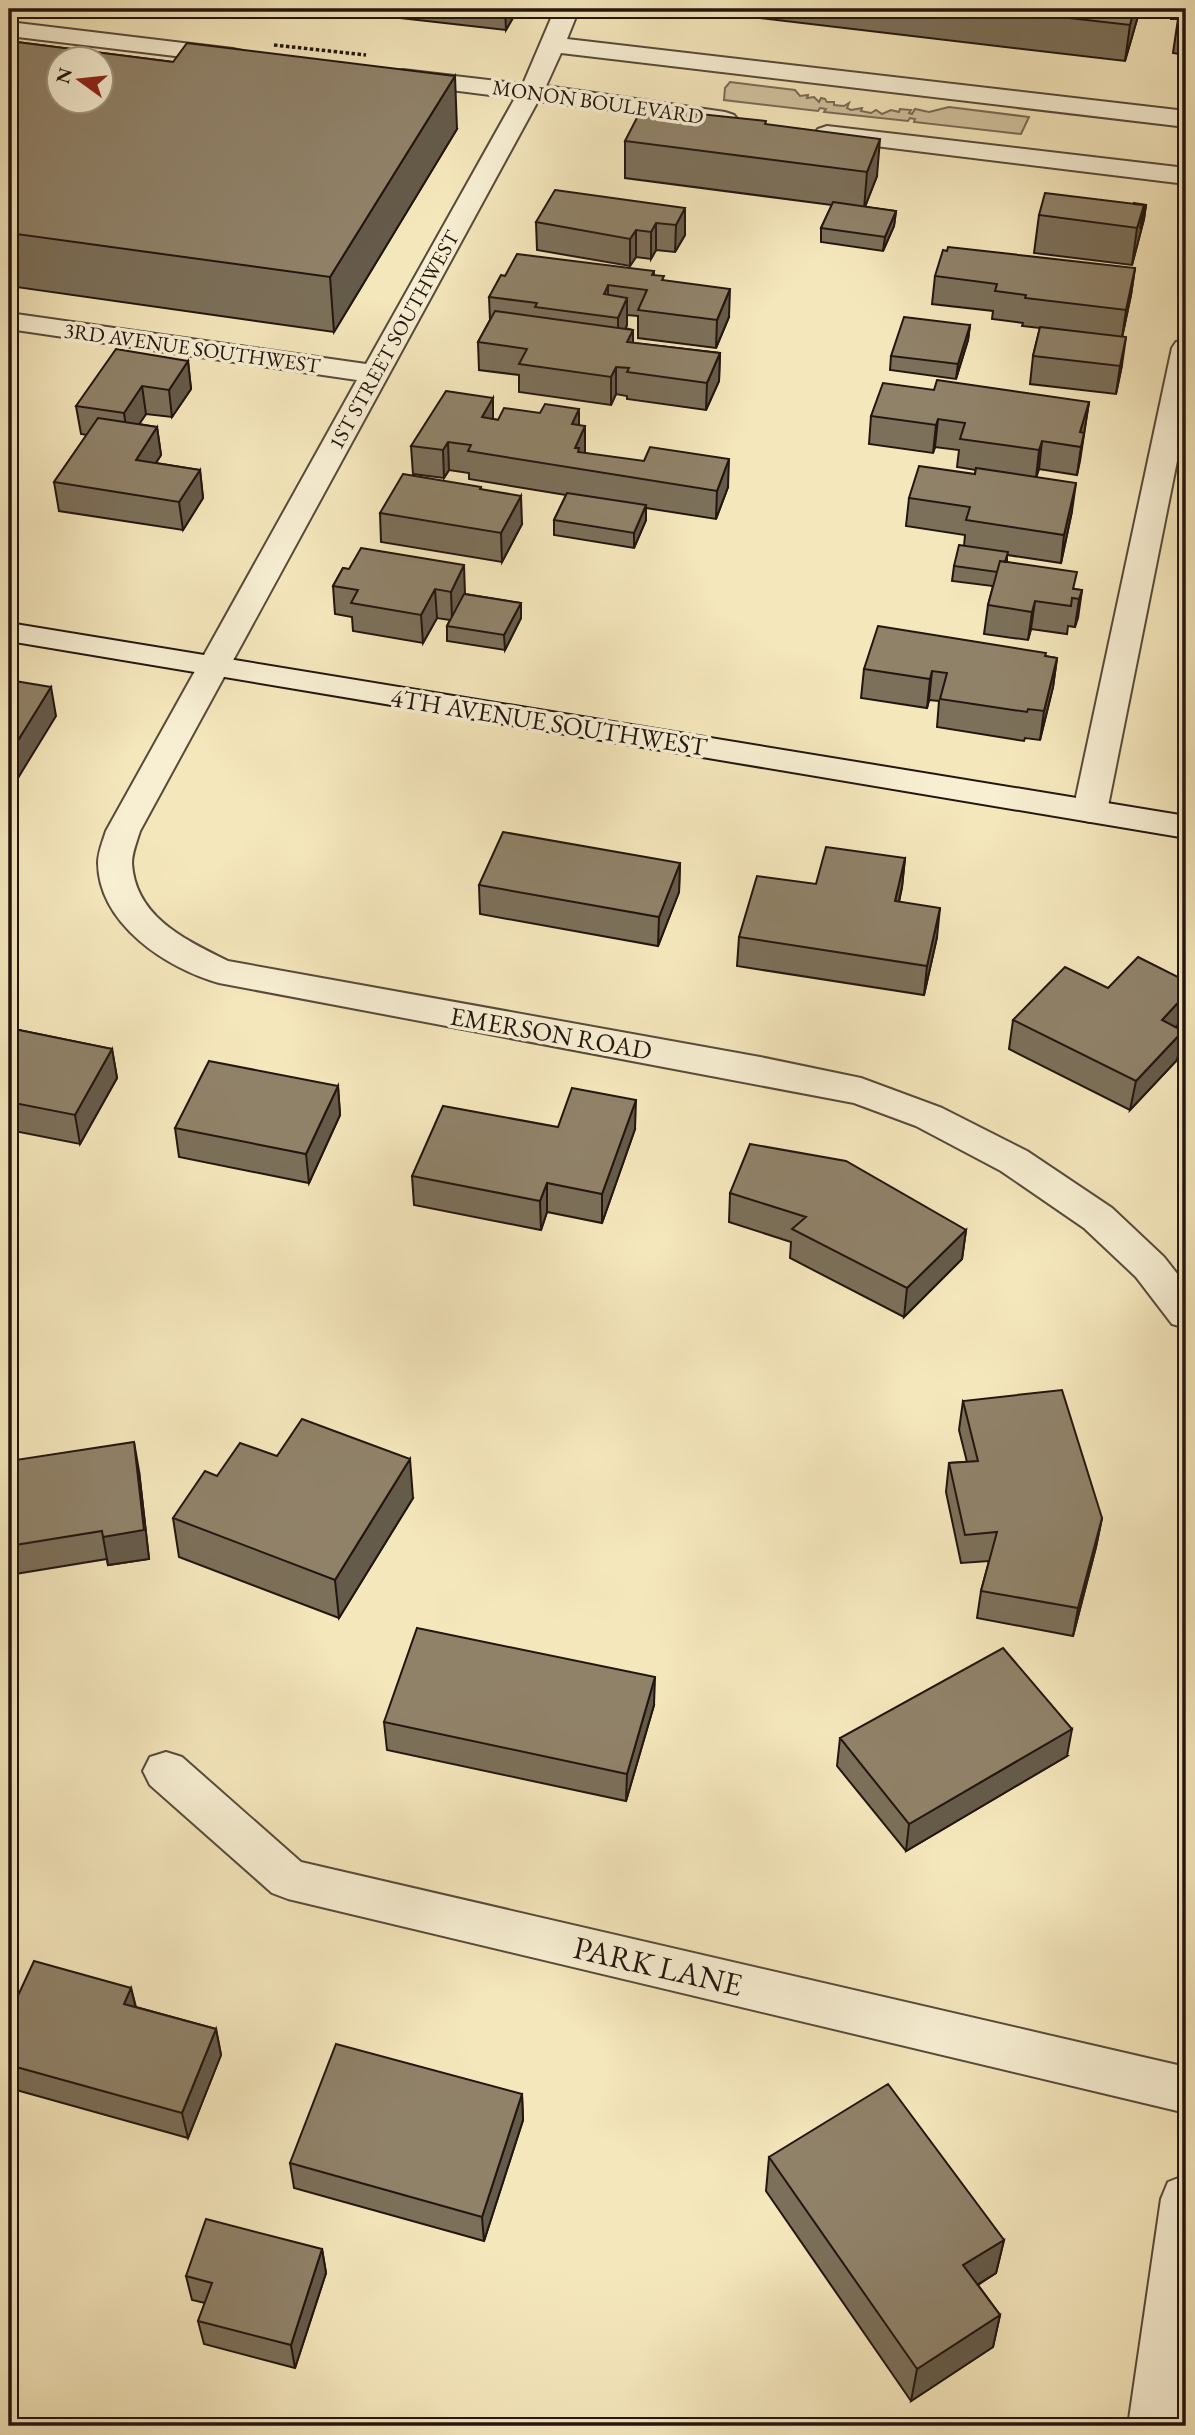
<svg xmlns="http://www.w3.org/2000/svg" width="1195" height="2435" font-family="'EB Garamond',serif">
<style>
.green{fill:#d1c39f;stroke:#7a6c57;stroke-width:2}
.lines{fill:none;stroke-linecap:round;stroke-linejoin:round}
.street-casing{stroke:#584a3a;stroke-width:4}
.secondary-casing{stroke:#23150f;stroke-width:4}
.path{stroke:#23150f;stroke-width:3.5;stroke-dasharray:3.5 2.5;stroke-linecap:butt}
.street{fill:#f8efd3;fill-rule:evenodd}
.secondary{fill:#f8efd3;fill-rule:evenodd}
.wall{fill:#7c705a;stroke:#23150f;stroke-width:2}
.shaded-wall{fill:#655b4a;stroke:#23150f;stroke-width:2}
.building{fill:#908269;stroke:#23150f;stroke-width:2;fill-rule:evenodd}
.labels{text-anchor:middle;stroke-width:7;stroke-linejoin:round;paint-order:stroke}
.far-street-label{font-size:21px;fill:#23150f;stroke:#f8efd3}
.street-label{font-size:26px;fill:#23150f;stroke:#f8efd3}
.near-street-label{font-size:32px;fill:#23150f;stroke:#f8efd3}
</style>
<rect width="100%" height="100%" fill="#f5e7bc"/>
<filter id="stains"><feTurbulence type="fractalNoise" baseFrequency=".00286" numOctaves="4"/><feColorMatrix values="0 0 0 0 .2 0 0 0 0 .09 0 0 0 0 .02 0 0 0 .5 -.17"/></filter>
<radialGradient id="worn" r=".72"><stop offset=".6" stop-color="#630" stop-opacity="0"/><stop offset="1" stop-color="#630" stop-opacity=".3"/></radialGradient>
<path class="green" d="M730 82 795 90 800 96 808 95 807 98 814 97 819 102 821 98 825 99 827 102H834V105L844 106 849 103 847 108 851 110 862 108 861 111 871 113 876 110 882 114 891 110 899 112 900 109 911 110 909 113 912 114 915 109 929 112 949 107 1029 117 1021 134 914 122 915 119 910 118 908 121 824 112 826 109 820 108 818 111 724 100 725 88Z"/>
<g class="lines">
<defs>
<path id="street" d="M555 9H579L567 39 1186 111V127L561 53 546 86 725 112 734 115 738 120 734 125 725 128 623 111 538 101 140 831C137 841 132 853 132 863 135 917 186 940 228 961L760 1057 861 1078 942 1108 1027 1151 1112 1208 1164 1257 1186 1285V1328L1172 1324 1136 1277 1084 1228 1001 1171 916 1126 854 1103 219 983C166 968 99 924 98 863 98 852 103 841 106 831L357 380 9 329V313L366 364 515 98 403 84 394 82 391 77 394 72 403 70 523 84Z
M9 22 233 49 242 51 245 56 242 61 233 63 9 36Z
M827 126 1186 168V184L818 139 814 134 818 129Z
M1186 340V416L1107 811 1102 819 1090 822 1078 819 1073 811 1172 348 1176 342Z
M166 1752 182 1757 301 1862 1186 2067V2113L288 1899 272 1893 150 1785 143 1771 150 1757Z
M1186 2175V2384L1181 2426H1128L1161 2199 1168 2182Z"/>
<path id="secondary" d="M9 623 1186 816V838L9 641Z"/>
</defs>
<use href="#street" class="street-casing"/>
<use href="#secondary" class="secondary-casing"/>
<path class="path" d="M274 45 366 55"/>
<use href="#street" class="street"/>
<use href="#secondary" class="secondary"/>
</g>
<path class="wall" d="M320 9H518L506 30Z
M683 9H1139L1138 16 1125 61Z
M1172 9H1186V55L1173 53 1178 19H1171Z
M9 41 173 62 457 129 334 332 9 286Z
M766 125 877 176 865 207 896 211 894 226 883 251 821 242V228L832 205 625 178V141Z
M1134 204 1146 205 1144 219 1132 265 1034 253 1039 215Z
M685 208V235L675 252 656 250 651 259 636 257 630 266 537 250 536 222Z
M1135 268 1131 295 1122 337V365L1116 394 1030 384 1033 356 1040 328 1022 326 1023 323 992 319 993 311 932 304 935 276Z
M654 271V275L729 317 716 348 638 338V316L627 315V325L625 328 633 330V343L720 353 719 381 706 410 627 399V396L616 394 611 405 519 392V375L479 370 478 342 490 320 489 297 505 276Z
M970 325 968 340 956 379 890 370 891 356Z
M188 361 191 389 172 417 146 414 139 424 157 427 161 455 156 463 200 470 203 498 183 530 59 511 54 482 87 435 81 434 76 406Z
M1089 402 1077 475 1039 469 1036 477 1072 511 1061 563 1007 555V562L1075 589 1082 590 1075 627 1068 626 1067 634 1031 629 1028 640 984 634 988 605 993 586 952 581 954 566 964 546 965 535 906 526 909 498 975 474 976 470 957 467 959 450 935 447 933 453 869 444 871 416Z
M579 409V426H585V453L728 487 716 519 646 508V520L634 548 554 535V520L566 495 469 479V473L449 470 444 478 413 474 411 446 493 419 498 420 540 413Z
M481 487V489L522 524 502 562 381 542 380 513Z
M343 568 465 594 521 603V618L505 650 447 641V626L450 620 437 618 423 643 353 631 352 617 335 614 333 586Z
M1045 656 1057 658 1053 687 1040 740 1025 738 1024 741 937 727 939 701 929 700 927 708 861 698 864 669Z
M905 858 902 887 899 902 937 937 924 995 737 966 739 937 816 884Z
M680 863 679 892 658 946 480 914 479 885Z
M1186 981V1016L1176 1027 1183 1031 1177 1060 1130 1110 1009 1049 1013 1020 1108 988Z
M9 1028 112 1049 117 1078 80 1144 9 1130Z
M338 1086 340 1115 309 1183 179 1157 175 1128Z
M558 1127 635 1129 602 1223 547 1212 541 1230 414 1205 412 1176Z
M730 1193 966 1230 962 1259 904 1317 790 1258 791 1242 729 1222Z
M963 1401 1102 1518 1096 1547 1073 1636 977 1618 981 1591 989 1561 961 1563 946 1492 949 1463 967 1462 959 1430Z
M277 1456 413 1498 339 1618 179 1557 173 1518 217 1476Z
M9 1461 139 1471 149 1559 108 1565 107 1559 9 1575Z
M654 1705 626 1801 387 1750 384 1722Z
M840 1738 1067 1756 906 1851 837 1766Z
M131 1988 136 2007 216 2029 221 2055 188 2138 9 2088V2015Z
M522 2094 523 2120 484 2241 294 2188 290 2163Z
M769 2157 1004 2240 996 2273 978 2285 1000 2315 993 2347 911 2401 766 2191Z
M322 2249 326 2273 295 2368 204 2344 198 2321 205 2303 192 2300 186 2276Z"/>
<path class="shaded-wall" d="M505 9H518L506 30Z
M1134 9H1139L1138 16 1125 61 1130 25Z
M455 76 457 129 334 332 330 277Z
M880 139 877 176 864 209 867 172Z
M1144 205H1146L1144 219 1132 265 1137 228Z
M685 208V235L675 252 676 225Z
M896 211 894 226 883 251 885 237Z
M656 223V250L651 259V232Z
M636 230V257L630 266V239Z
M1135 268 1131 295 1122 338 1126 310Z
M608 285V313L604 294Z
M730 289 729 317 716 348 717 320Z
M627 298V325L618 346V318Z
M970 325 968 340 956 379 958 364Z
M633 330V357L627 342Z
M1126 337 1122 365 1116 394 1120 366Z
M720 353 719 381 706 410 707 383Z
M188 361 191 389 172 417 169 390Z
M616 367V394L611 405V377Z
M142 386 146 414 128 441 124 413Z
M493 398V426L482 417Z
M1089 402 1080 461 1077 475 1081 447 1080 432Z
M579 409V437L572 424Z
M938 419 935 447 933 453 936 425Z
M585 426V454L579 467 575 448Z
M157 427 161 455 139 488 136 460Z
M1042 441 1039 469 1036 478 1039 450Z
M448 442 449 470 444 478 443 450Z
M729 459 728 487 716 519 717 491Z
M200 470 203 498 183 530 179 502Z
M1076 483 1072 511 1061 563 1064 535Z
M521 496 522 524 502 562 501 533Z
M646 505V520L634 548V533Z
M464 565 465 594 452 620 451 592Z
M435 589 437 618 423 643 421 615Z
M1082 590 1078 618 1075 627 1079 599Z
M1035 601 1031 629 1028 640 1032 612Z
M521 603V618L505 650 504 635Z
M1057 658 1053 687 1040 740 1044 711Z
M932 671 929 700 927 708 930 679Z
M51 687 56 716 10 791 9 755Z
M905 858 902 887 892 931 895 901Z
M680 863 679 892 658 946 659 917Z
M940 908 937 937 924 995 927 966Z
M1186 994V1016L1156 1049 1162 1020Z
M1183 1031 1177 1060 1130 1110 1136 1081Z
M112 1049 117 1078 80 1144 75 1115Z
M338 1086 340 1115 309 1183 306 1154Z
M636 1100 635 1129 602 1223V1194Z
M547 1183V1212L541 1230 540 1201Z
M966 1230 962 1259 904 1317 907 1288Z
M134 1442 139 1471 149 1559 108 1565 103 1537Z
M410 1459 413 1498 339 1618 335 1580Z
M1102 1518 1096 1547 1073 1636 1078 1608Z
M655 1677 654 1705 626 1801 627 1774Z
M1072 1729 1067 1756 906 1851 909 1824Z
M131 1988 137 2014 124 2004Z
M216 2029 221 2055 188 2138 182 2113Z
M522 2094 523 2120 484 2241 482 2217Z
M1004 2240 996 2273 956 2298 963 2265Z
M322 2249 326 2273 295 2368 291 2345Z
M1000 2315 993 2347 911 2401 917 2369Z"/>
<path class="building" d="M990 9H1134L1130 25Z
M1180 9H1186V18L1178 17Z
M9 41 173 62 187 43 455 76 330 277 9 233V199L12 195 9 194ZM60 60H102V102H60Z
M642 108 766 121 765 124 880 139 867 172 625 141Z
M555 190 685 208 676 225 656 223 651 232 636 230 630 239 536 222Z
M1045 193 1144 205 1137 228 1039 215Z
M833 202 896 211 885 237 821 228Z
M1134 203 1146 205 1140 229 1144 205 1134 204Z
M948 247 1135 268 1126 310 1025 298 1026 295 995 291 997 284 935 276 943 250 947 251Z
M517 254 654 271 652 275 664 276 662 280 730 289 717 320 638 310 647 290 608 285 604 294 627 298 618 318 535 307 537 303 489 297 501 275 505 276Z
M495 311 633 330 627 342 720 353 707 383 627 372 629 368 616 367 611 377 519 364 527 349 478 342Z
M904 317 970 325 958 364 891 356Z
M1040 327 1126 337 1120 366 1033 356Z
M116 349 188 361 169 390 142 386 124 413 76 406Z
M937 380 1089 402 1080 432 1084 433 1081 447 1042 441 1039 450 960 439 965 423 938 419 936 425 871 416 883 383 934 390Z
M446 391 493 398 482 417 498 420 504 408 540 413 545 404 579 409 572 424 585 426 575 448H579L578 452 644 461 650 447 729 459 717 491 468 451 471 445 448 442 443 450 411 446Z
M98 418 157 427 136 460 200 470 179 502 54 482Z
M919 466 975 474 976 468 1076 483 1064 535 966 520 970 507 909 498Z
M403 474 481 487 480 489 521 496 501 533 380 513Z
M567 493 646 505 634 533 554 520Z
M959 545 1008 552 1005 562 1000 561 997 572 954 566Z
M361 548 464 565 451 592 435 589 421 615 351 603 358 590 333 586 343 568 349 569Z
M1000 561 1077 572 1073 589 1082 590 1079 599 1072 598 1071 606 1035 601 1032 612 988 605Z
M464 594 521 603 504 635 447 626Z
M878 626 1046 653 1045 656 1057 658 1044 711 1028 709 1027 712 940 699 947 673 932 671 930 679 864 669Z
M9 680 51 687 9 755Z
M503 832 680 863 659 917 479 885Z
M826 847 905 858 895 901 940 908 927 966 739 937 757 876 816 884Z
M1138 957 1186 981V994L1162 1020 1183 1031 1136 1081 1013 1020 1065 967 1108 988Z
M9 1028 112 1049 75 1115 9 1102Z
M209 1061 338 1086 306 1154 175 1128Z
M572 1088 636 1100 602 1194 547 1183 540 1201 412 1176 443 1106 558 1127Z
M750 1144 846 1161 966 1230 907 1288 792 1229 806 1217 730 1193Z
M1062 1390 1102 1518 1078 1608 981 1591 997 1532 965 1535 949 1463 978 1461 963 1401Z
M302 1419 410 1459 335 1580 173 1518 205 1471 217 1476 240 1443 277 1456Z
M134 1442 144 1530 103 1537 102 1531 9 1546V1461Z
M417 1628 655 1677 627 1774 384 1722Z
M1003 1648 1072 1729 909 1824 840 1738Z
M34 1961 131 1988 124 2004 216 2029 182 2113 9 2065V2015Z
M336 2044 522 2094 482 2217 290 2163Z
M888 2084 1004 2240 963 2265 1000 2315 917 2369 769 2157Z
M206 2219 322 2249 291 2345 198 2321 212 2283 186 2276Z"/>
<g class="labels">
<g class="far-street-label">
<text transform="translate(598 102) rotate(8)" y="7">MONON BOULEVARD</text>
<text transform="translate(394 340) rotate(-61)" y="7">1ST STREET SOUTHWEST</text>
<text transform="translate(192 348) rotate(8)" y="7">3RD AVENUE SOUTHWEST</text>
</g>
<g class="street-label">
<text transform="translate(549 722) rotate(9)" y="9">4TH AVENUE SOUTHWEST</text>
<text transform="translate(551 1033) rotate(10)" y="9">EMERSON ROAD</text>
</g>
<g class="near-street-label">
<text transform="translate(658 1966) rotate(13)" y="11">PARK LANE</text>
</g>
</g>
<rect width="1195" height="2435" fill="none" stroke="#f5e7bc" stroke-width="35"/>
<rect x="10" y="10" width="1174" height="2414" fill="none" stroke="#23150f" stroke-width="3.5"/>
<rect x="18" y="18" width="1160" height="2400" fill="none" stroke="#23150f" stroke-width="2"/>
<g transform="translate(80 80) rotate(285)"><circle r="33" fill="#f8efd3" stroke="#a39885" stroke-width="2"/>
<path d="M0-5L12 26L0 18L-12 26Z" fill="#8f2418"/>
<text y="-10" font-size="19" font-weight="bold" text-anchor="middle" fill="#23150f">N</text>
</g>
<rect width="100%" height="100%" filter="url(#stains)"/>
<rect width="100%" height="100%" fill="url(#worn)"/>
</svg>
